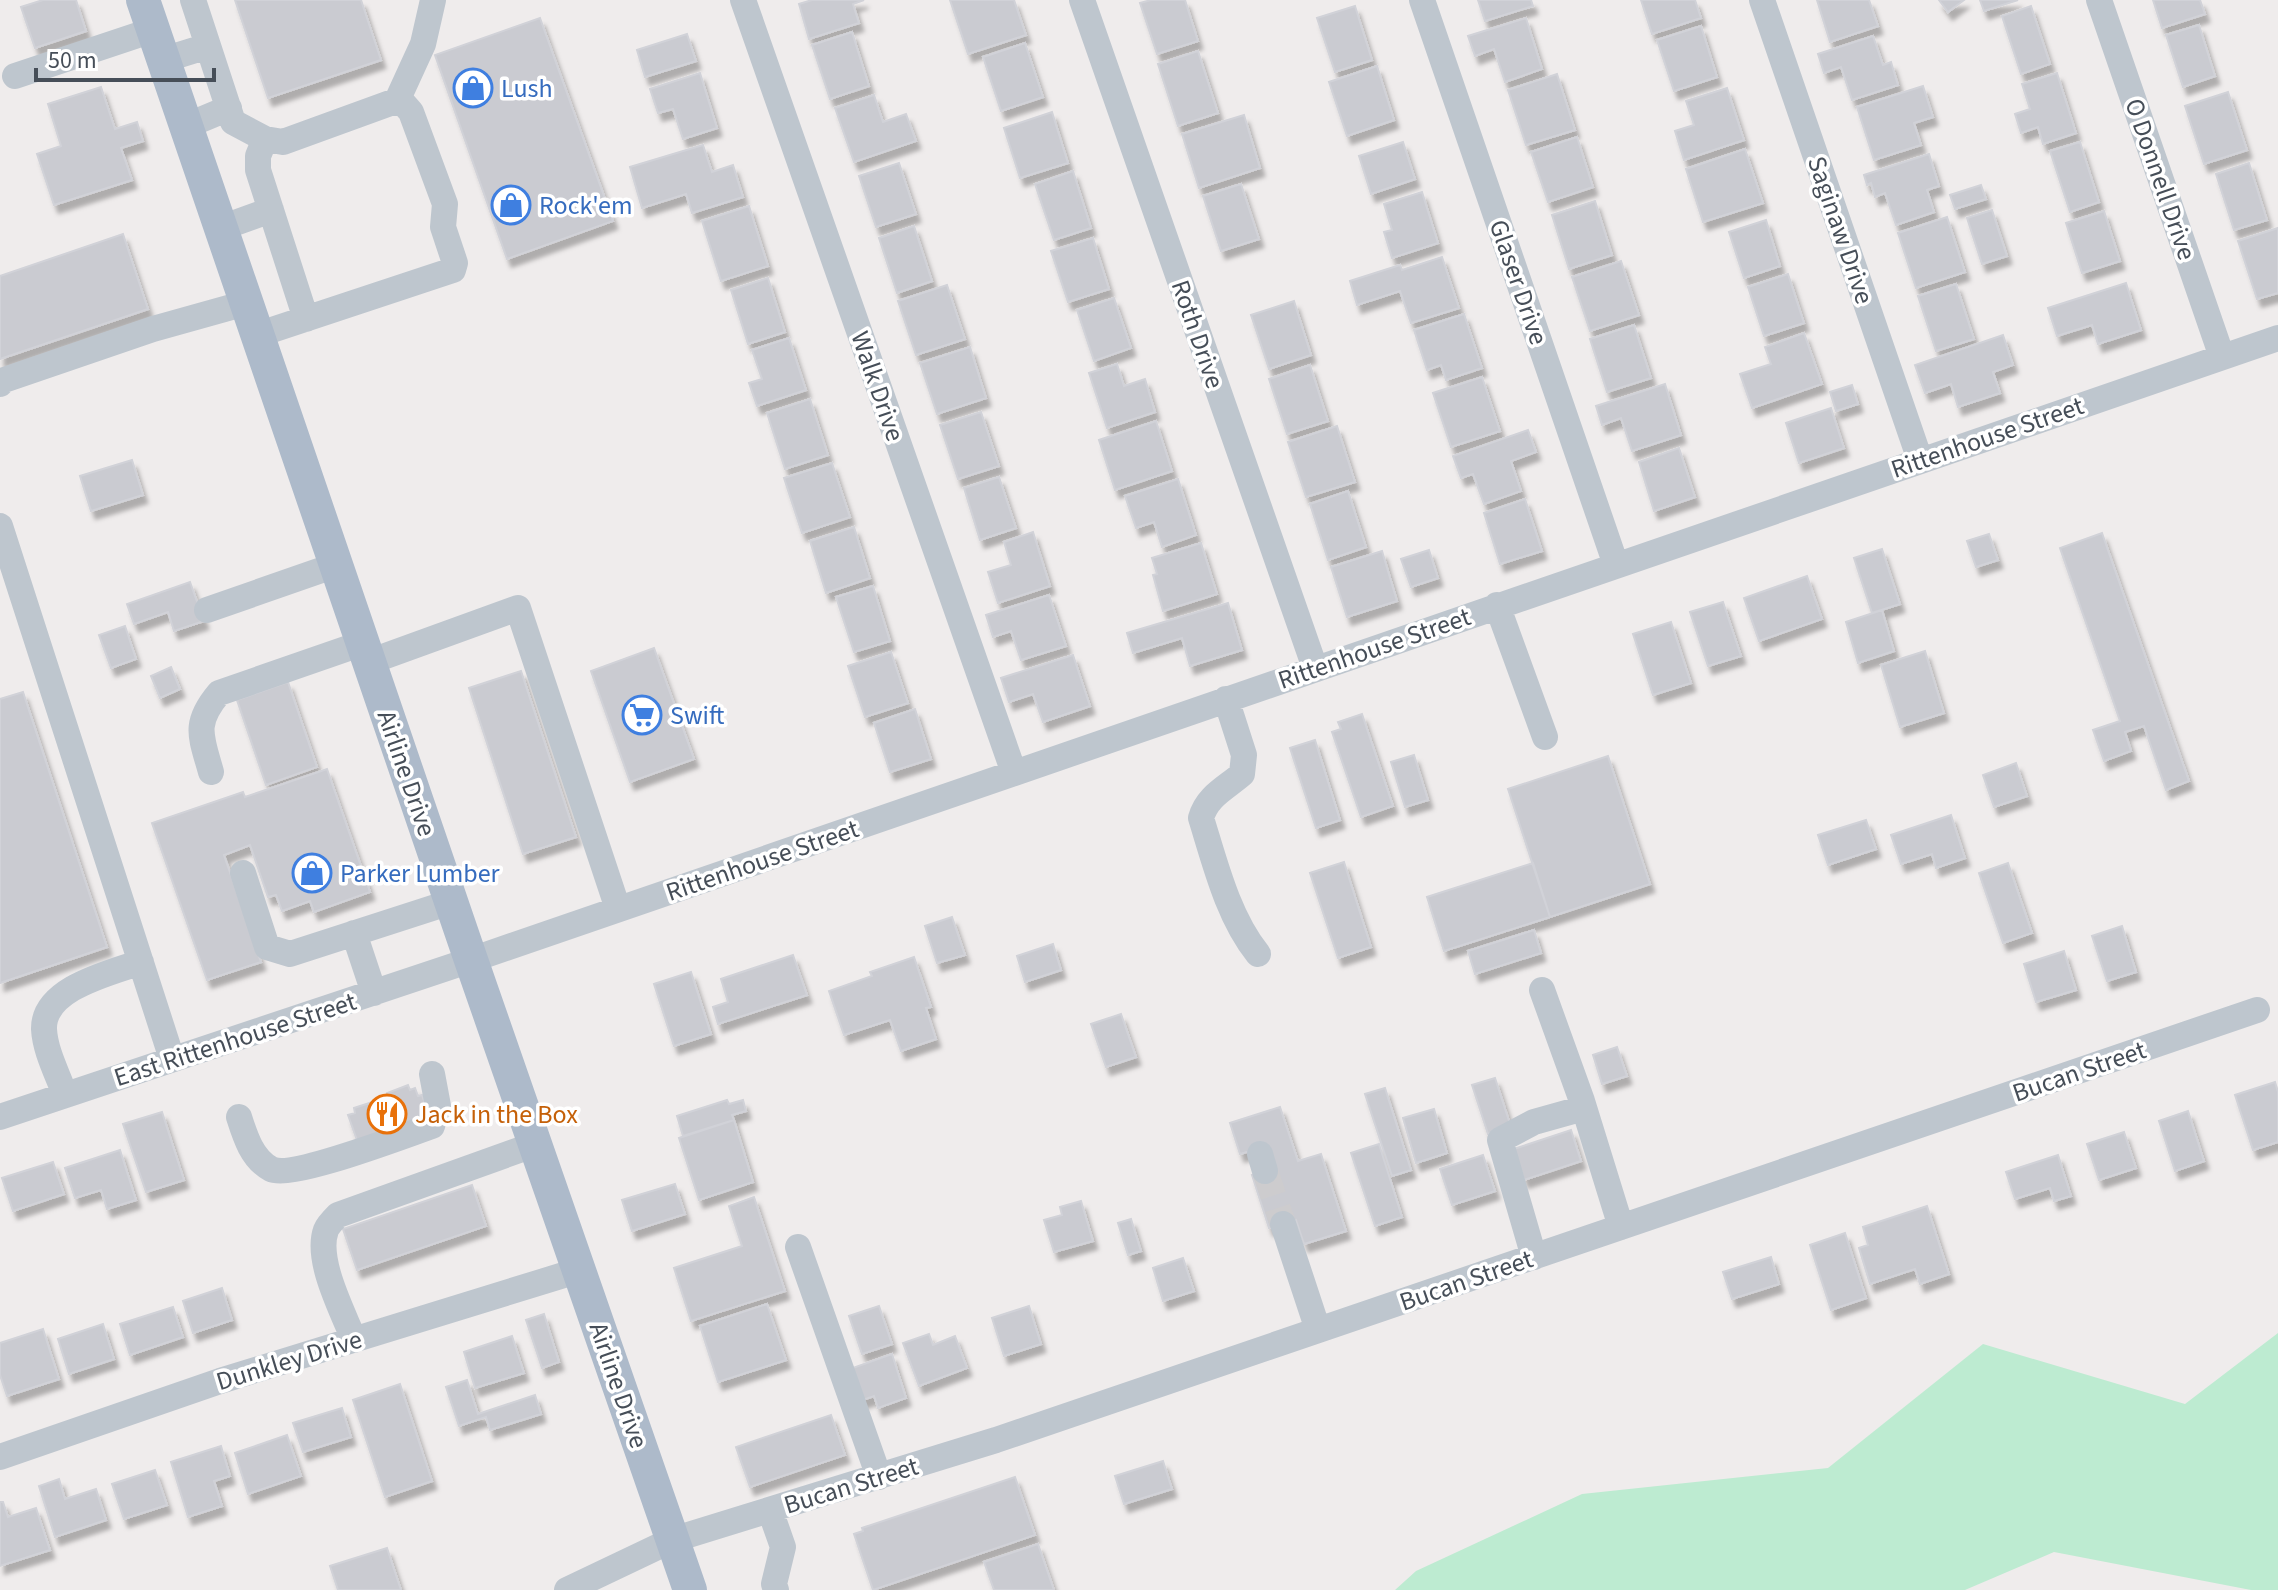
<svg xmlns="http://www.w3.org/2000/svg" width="2278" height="1590" font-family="'Source Sans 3',sans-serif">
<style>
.green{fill:#bdebd1}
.building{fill:#cacbd1;stroke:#d1d2d8;stroke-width:2;filter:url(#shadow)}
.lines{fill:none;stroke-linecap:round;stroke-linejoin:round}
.minor-tunnel{stroke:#cdccce;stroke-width:26;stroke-dasharray:26 13;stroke-linecap:butt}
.minor{stroke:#bec6ce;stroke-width:26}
.major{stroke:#adbaca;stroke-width:34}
.labels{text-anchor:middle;stroke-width:7;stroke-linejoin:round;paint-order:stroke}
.shop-label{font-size:26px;fill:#366cbe;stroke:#fff;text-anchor:start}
.street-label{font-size:26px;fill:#464e58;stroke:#fff}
.food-label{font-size:26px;fill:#c56008;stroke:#fff;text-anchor:start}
</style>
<defs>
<filter id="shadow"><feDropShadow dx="4.5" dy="8" stdDeviation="2" flood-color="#0004"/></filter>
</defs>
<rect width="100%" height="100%" fill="#efecec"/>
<path class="green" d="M2278 1333V1590H2251L2054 1552 1965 1590H1395L1416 1571 1582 1494 1828 1468 1983 1344 2185 1404Z"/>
<path class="building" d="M43 0H76L86 31 35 48 21 7Z
M235 0H361L381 60 268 98Z
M812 0H864L853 4 859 23 809 39 799 4Z
M950 0H1014L1026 35 968 54Z
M1151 0H1185L1198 41 1157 54 1140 3Z
M1478 0H1531L1533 6 1485 21Z
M1641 0H1695L1701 18 1652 34Z
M1817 0H1869L1878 26 1830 42Z
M1939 0H1964L1948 12Z
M1980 0H2018L1984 11Z
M2153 0H2200L2205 14 2162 28Z
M1355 6 1372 60 1335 72 1317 18Z
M2031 6 2050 64 2021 74 2002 16Z
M540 18 613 221 507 259 435 55Z
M1526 18 1542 69 1505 82 1494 49 1475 56 1468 36Z
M2199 25 2215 76 2183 87 2166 35Z
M1701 26 1717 77 1674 91 1657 40Z
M852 32 869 86 830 99 812 45Z
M687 34 696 61 645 77 637 50Z
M1873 36 1883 65 1891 62 1898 85 1852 100 1841 67 1824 73 1818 54Z
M1025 43 1043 97 1001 111 983 57Z
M1198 51 1218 113 1178 126 1158 64Z
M1377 66 1394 120 1347 136 1329 82Z
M700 73 717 128 683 139 673 109 658 113 650 89Z
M2057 73 2076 133 2043 144 2038 127 2021 133 2015 114 2030 109 2022 84Z
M1557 74 1575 130 1526 145 1508 90Z
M1923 86 1933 117 1914 123 1921 145 1874 160 1857 107Z
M101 87 115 129 137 122 143 141 121 148 132 180 54 205 37 154 61 146 48 104Z
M1727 88 1744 140 1684 160 1675 131 1694 125 1686 101Z
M2228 92 2247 150 2204 164 2185 106Z
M874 95 883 122 906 114 916 141 854 162 835 108Z
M1052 112 1068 163 1020 178 1004 128Z
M1244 115 1260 168 1199 188 1182 134Z
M1577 137 1593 187 1548 202 1531 152Z
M1403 142 1415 179 1371 194 1359 156Z
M2080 142 2099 202 2070 212 2050 151Z
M703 145 712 172 733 165 743 197 692 213 686 194 642 208 630 167Z
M1745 149 1763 203 1703 222 1686 169Z
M1929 154 1939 186 1927 190 1934 212 1896 225 1885 193 1875 197 1871 183 1867 185 1864 175Z
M899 163 916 214 876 227 859 176Z
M2249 163 2267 220 2234 230 2216 174Z
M1073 171 1091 228 1054 240 1035 184Z
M1241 184 1259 239 1221 251 1203 196Z
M1981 185 1986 199 1955 209 1950 195Z
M1422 192 1438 243 1392 258 1384 232 1392 230 1384 204Z
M1595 201 1612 255 1569 269 1552 215Z
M749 206 768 266 721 281 702 221Z
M1992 210 2007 256 1982 264 1967 218Z
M2104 211 2120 261 2082 273 2066 223Z
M1947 217 1965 272 1916 288 1898 233Z
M1766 220 1780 266 1744 278 1729 232Z
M914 226 932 281 897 293 879 238Z
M2278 228V293L2257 299 2238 241Z
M123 234 148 309 0 359V276Z
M1093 238 1109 289 1068 302 1051 251Z
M1442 257 1459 308 1411 323 1400 291 1357 305 1350 281 1400 265 1402 270Z
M1621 261 1639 315 1590 331 1572 277Z
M1788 274 1804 323 1764 336 1748 287Z
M768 278 785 332 748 344 731 290Z
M2126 283 2141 330 2098 344 2092 325 2057 336 2048 308Z
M1956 284 1974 339 1936 351 1918 296Z
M947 285 965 339 916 355 898 301Z
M1114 298 1131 348 1094 361 1077 310Z
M1294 301 1311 355 1269 369 1251 315Z
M1464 314 1482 368 1446 380 1441 365 1427 370 1414 330Z
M1634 325 1651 378 1607 392 1590 339Z
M1804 333 1822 384 1752 408 1740 374 1771 364 1765 347Z
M2003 335 2013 365 1993 372 2000 393 1958 407 1951 384 1925 393 1915 365Z
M789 338 806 390 757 406 749 383 762 379 752 350Z
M970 347 986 398 937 414 920 363Z
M1117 364 1124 386 1145 379 1155 412 1107 428 1089 373Z
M1310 365 1328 421 1287 434 1269 379Z
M1482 377 1500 431 1451 447 1433 393Z
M1665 384 1681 435 1632 451 1621 418 1602 425 1596 406Z
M1852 385 1858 404 1836 411 1830 392Z
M810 399 828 455 785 469 767 413Z
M1831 408 1844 448 1799 463 1786 423Z
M981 412 999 466 958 479 940 425Z
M1156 421 1172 471 1115 490 1099 440Z
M1337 426 1355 482 1306 497 1288 442Z
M1528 430 1536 452 1511 461 1521 491 1484 504 1473 474 1461 478 1453 456Z
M1679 448 1695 497 1654 511 1639 462Z
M132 460 143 495 91 511 80 476Z
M832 463 850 517 802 533 784 478Z
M999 477 1016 528 980 540 964 488Z
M1178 479 1196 535 1162 547 1154 522 1136 528 1125 496Z
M1348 491 1366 547 1328 560 1310 504Z
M1525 499 1542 551 1500 564 1484 513Z
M854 527 870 578 826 593 810 541Z
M1033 532 1050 586 998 603 988 572 1011 565 1004 542Z
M2102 533 2189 781 2166 790 2144 726 2125 732 2131 751 2104 761 2093 730 2120 721 2060 548Z
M1989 534 1998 560 1976 567 1967 541Z
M1201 543 1217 594 1163 611 1153 575 1157 574 1152 558Z
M1882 549 1900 604 1872 613 1854 558Z
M1429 550 1438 578 1411 587 1401 559Z
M1382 551 1397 601 1347 617 1331 567Z
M1807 576 1822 619 1759 641 1744 598Z
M190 582 204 621 174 631 168 612 134 624 127 604Z
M873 586 890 641 854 652 836 597Z
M1049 595 1066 646 1021 660 1011 631 993 637 986 615Z
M1723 602 1741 656 1708 666 1690 612Z
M1228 603 1242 650 1190 666 1182 638 1133 653 1127 633Z
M1882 610 1894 651 1858 663 1846 622Z
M1671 622 1691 683 1653 695 1633 634Z
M125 626 136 659 111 668 99 635Z
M654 648 694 759 630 782 591 671Z
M1925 651 1944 713 1900 727 1881 665Z
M891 652 908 703 865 717 848 666Z
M1073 655 1090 706 1043 722 1033 694 1009 702 1001 678Z
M171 667 180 689 160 698 151 676Z
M521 671 576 837 523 854 469 688Z
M288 682 317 767 266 785 237 700Z
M23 692 107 947 0 983V699Z
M915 709 931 759 890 772 874 723Z
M1362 714 1393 806 1361 817 1332 732 1341 729 1338 722Z
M1315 740 1340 820 1316 828 1290 748Z
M1414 755 1428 800 1405 807 1391 762Z
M1608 756 1650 884 1550 917 1508 789Z
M2016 763 2027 796 1994 807 1983 775Z
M327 769 370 892 314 912 310 901 282 911 276 895 268 897 250 845 224 855 261 962 207 980 152 823 243 792 245 797Z
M1951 815 1965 858 1936 868 1932 854 1901 864 1891 835Z
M1866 820 1876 849 1828 865 1818 835Z
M1344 862 1371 947 1338 958 1310 873Z
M1533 863 1550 917 1444 951 1427 897Z
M2008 863 2032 933 2003 943 1979 873Z
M952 917 965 955 937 963 925 926Z
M2122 926 2136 972 2107 981 2092 936Z
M1534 930 1541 953 1475 974 1468 951Z
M1053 944 1061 970 1025 982 1017 956Z
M2064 951 2076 990 2036 1002 2024 964Z
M793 955 807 995 718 1024 713 1007 728 1002 721 979Z
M914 957 931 1007 926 1008 936 1039 901 1051 890 1020 844 1035 829 991 872 976 870 972Z
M691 972 711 1034 674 1046 654 984Z
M1121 1014 1136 1057 1106 1067 1091 1024Z
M1617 1047 1627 1076 1602 1084 1593 1055Z
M1495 1078 1511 1127 1488 1134 1472 1085Z
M2275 1082 2278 1092V1142L2253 1150 2235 1095Z
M408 1085 410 1090 415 1088 418 1096 422 1095 428 1113 426 1121 358 1143 348 1115 355 1113 354 1108 388 1097 387 1093Z
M1385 1088 1411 1170 1392 1176 1365 1094Z
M727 1100 729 1104 743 1100 746 1111 732 1115 734 1120 683 1136 677 1116Z
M1280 1107 1298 1161 1321 1154 1346 1231 1304 1244 1296 1220 1269 1228 1252 1175 1274 1169 1267 1146 1240 1154 1230 1123Z
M1434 1109 1447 1153 1416 1163 1403 1118Z
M2188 1111 2204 1161 2175 1171 2159 1121Z
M162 1112 184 1180 146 1192 123 1124Z
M734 1120 753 1182 699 1200 679 1138Z
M1571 1130 1581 1161 1524 1180 1514 1149Z
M2124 1132 2136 1168 2099 1180 2087 1144Z
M1379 1144 1402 1217 1375 1226 1351 1153Z
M120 1150 136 1200 107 1209 101 1190 75 1198 65 1168Z
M1483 1155 1495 1191 1452 1205 1440 1169Z
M2058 1155 2071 1196 2054 1201 2050 1188 2015 1199 2006 1172Z
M53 1162 64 1194 13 1211 2 1178Z
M675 1184 685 1214 632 1231 622 1200Z
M472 1185 486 1226 357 1270 343 1229Z
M754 1197 785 1291 691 1321 674 1268 742 1246 729 1206Z
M1081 1201 1093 1241 1054 1252 1044 1220 1062 1215 1060 1207Z
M1927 1206 1949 1274 1920 1284 1915 1269 1870 1284 1859 1248 1868 1245 1863 1227Z
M1131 1219 1141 1251 1128 1255 1118 1223Z
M1845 1233 1866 1298 1831 1310 1810 1245Z
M1771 1257 1779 1284 1732 1299 1723 1272Z
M1183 1258 1194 1291 1163 1301 1153 1268Z
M222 1288 232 1320 193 1333 183 1301Z
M767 1304 786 1360 718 1382 700 1326Z
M879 1306 892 1344 862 1354 849 1316Z
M1029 1306 1041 1344 1004 1356 992 1318Z
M173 1307 183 1337 130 1355 120 1324Z
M544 1314 559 1362 542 1368 526 1320Z
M103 1324 114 1359 69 1374 58 1339Z
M43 1329 59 1379 7 1396 0 1375V1343Z
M929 1334 933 1345 955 1336 967 1368 919 1386 903 1343Z
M512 1336 524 1373 475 1388 464 1352Z
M892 1354 906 1398 878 1408 874 1396 857 1402 847 1370Z
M467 1380 478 1414 535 1395 541 1414 490 1430 486 1417 459 1426 446 1387Z
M400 1384 432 1481 385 1497 353 1400Z
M342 1408 351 1437 303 1452 293 1423Z
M831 1415 845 1455 750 1487 736 1447Z
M287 1435 301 1476 248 1494 235 1453Z
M221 1446 230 1476 214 1481 222 1506 188 1517 171 1462Z
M1163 1461 1172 1489 1124 1504 1115 1476Z
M155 1470 167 1505 124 1519 112 1484Z
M1015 1477 1035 1535 873 1590 854 1534 863 1531 862 1528Z
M59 1479 65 1499 96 1489 106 1520 55 1537 39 1486Z
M0 1502H3L8 1517 36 1508 50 1550 0 1566Z
M1038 1544 1054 1590H994L984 1562Z
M387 1548 401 1590H338L330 1566Z"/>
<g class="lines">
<path class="minor-tunnel" d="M1265 1171 1283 1224"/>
<path class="minor" d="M193 0 233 122 265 139 283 142 393 102 404 104 411 112 445 204 443 227 455 263 453 270 257 335
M743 0 1014 773
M1082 0 1315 668
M1422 0 1616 565
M1762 0 1920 460
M2099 0 2222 357
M163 60 208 46
M15 76 153 30
M396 103 423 44 433 0
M186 126 229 108
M265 139 258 156V170L306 319
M221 228 271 210
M0 384 4 380 153 329 246 303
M0 526 172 1059
M1497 605 1545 737
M207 610 336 565
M369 662 518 608 618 909
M1226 699 1244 755 1242 774C1226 788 1207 796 1201 818 1215 863 1228 917 1258 954
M211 772C201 736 193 724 219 693L363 643
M243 873 267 947 290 954 451 902
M354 933 374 993
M1542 990 1582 1101 1621 1227
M65 1095C58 1075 45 1051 44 1029 43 988 110 973 141 962
M0 1117 471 960 2278 338
M239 1117C245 1136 252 1159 271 1169 292 1179 405 1135 432 1126L438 1106 432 1074
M1260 1154 1265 1171
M1283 1224 1318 1330
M798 1247 879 1477
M1534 1257 1500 1140 1534 1122 1584 1108
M354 1340C343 1312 315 1260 326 1230 328 1225 334 1219 338 1215L536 1144
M0 1457 220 1381 580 1270
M770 1510 783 1547 774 1584 776 1590
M567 1590 672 1540 996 1440 2257 1010"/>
<path class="major" d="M143 0 471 960 690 1590"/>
</g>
<defs>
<symbol id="shop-ring" viewBox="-11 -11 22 22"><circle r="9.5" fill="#fff" stroke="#3f7fe0" stroke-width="1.5"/><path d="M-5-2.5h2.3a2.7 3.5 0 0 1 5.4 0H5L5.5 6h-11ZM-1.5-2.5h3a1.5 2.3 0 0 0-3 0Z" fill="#3f7fe0"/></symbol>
<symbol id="supermarket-ring" viewBox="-11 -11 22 22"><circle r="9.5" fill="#fff" stroke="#3f7fe0" stroke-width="1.5"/><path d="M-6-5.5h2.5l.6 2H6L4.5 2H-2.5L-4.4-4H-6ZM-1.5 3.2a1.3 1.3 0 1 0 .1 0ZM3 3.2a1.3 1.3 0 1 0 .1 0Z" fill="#3f7fe0"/></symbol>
<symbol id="restaurant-ring" viewBox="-11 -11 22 22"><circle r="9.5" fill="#fff" stroke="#e8710a" stroke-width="1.5"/><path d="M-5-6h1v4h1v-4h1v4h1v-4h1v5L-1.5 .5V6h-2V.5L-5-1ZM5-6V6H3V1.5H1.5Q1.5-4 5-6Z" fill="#e8710a"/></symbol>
</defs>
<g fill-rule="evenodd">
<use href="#shop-ring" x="451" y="66" width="44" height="44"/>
<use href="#shop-ring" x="489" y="183" width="44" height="44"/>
<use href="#supermarket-ring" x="620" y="693" width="44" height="44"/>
<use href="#shop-ring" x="290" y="851" width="44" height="44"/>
<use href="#restaurant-ring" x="365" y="1092" width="44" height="44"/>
</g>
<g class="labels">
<g class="shop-label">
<text x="501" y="97">Lush</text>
<text x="539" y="214">Rock'em</text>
<text x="670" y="724">Swift</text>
<text x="340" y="882">Parker Lumber</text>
</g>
<g class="street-label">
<text transform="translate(2161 179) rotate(71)" y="9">O Donnell Drive</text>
<text transform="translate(1841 230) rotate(71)" y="9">Saginaw Drive</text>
<text transform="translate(1519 282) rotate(71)" y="9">Glaser Drive</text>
<text transform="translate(1198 334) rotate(71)" y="9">Roth Drive</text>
<text transform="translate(878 386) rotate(71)" y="9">Walk Drive</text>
<text transform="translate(1987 437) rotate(-19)" y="9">Rittenhouse Street</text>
<text transform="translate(1374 648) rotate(-19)" y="9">Rittenhouse Street</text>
<text transform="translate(407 773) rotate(71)" y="9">Airline Drive</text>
<text transform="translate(762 860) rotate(-19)" y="9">Rittenhouse Street</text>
<text transform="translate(235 1039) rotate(-18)" y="9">East Rittenhouse Street</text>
<text transform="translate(2079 1071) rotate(-19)" y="9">Bucan Street</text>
<text transform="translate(1466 1280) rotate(-19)" y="9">Bucan Street</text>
<text transform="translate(289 1360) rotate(-17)" y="9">Dunkley Drive</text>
<text transform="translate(619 1385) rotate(71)" y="9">Airline Drive</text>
<text transform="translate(851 1485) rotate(-17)" y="9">Bucan Street</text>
</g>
<g class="food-label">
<text x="415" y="1123">Jack in the Box</text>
</g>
</g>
<path d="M36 68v12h178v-12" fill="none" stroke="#464e58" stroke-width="4"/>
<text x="48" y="68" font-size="24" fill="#464e58" stroke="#ffffff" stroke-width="6" paint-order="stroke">50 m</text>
</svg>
